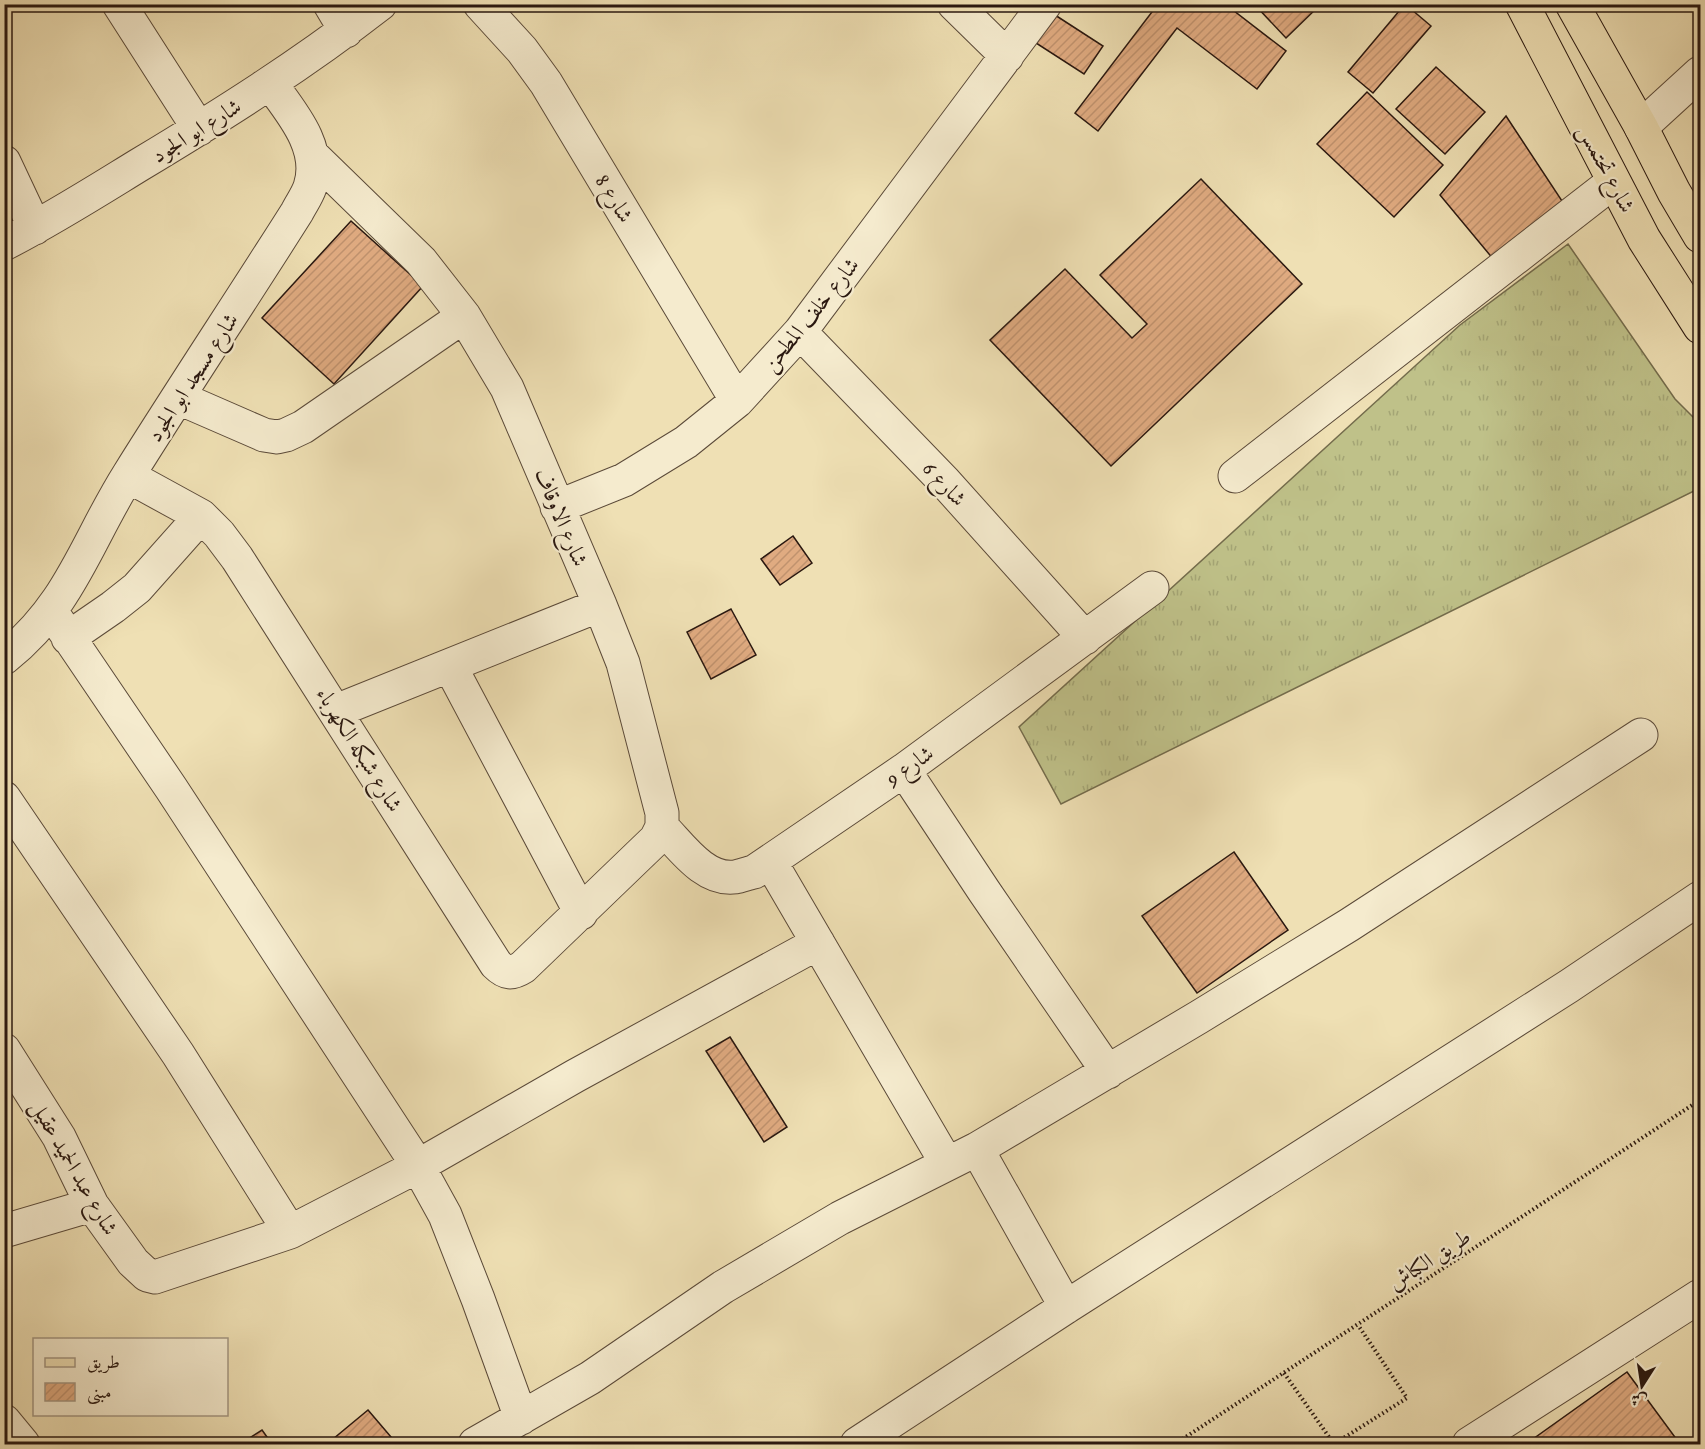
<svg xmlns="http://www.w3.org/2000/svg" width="1705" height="1449" font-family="'IM FELL English',Amiri,serif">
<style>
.grass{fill:url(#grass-tufts);stroke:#746c4c;stroke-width:1.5}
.building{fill:url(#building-hatch);stroke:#2a1810;stroke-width:1.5}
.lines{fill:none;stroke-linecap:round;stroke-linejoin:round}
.minor-casing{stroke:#5b4a39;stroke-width:35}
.major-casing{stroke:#2a1810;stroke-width:35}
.path{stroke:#2a1810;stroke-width:4;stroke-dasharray:1.5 3;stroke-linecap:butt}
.minor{stroke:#f5ebce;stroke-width:33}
.major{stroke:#efe0b4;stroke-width:33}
.labels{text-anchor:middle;stroke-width:4.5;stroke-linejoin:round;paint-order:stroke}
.street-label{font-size:22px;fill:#2a1810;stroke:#f5ebce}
</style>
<defs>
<pattern id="grass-tufts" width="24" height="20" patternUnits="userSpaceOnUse" patternTransform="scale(1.5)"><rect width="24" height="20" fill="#bfc189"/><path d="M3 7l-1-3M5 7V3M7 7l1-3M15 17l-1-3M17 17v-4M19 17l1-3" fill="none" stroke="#a4a575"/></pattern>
<pattern id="building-hatch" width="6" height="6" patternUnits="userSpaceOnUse" patternTransform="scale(1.5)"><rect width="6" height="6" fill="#e0ab81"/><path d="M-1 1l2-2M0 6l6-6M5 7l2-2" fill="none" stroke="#c0926e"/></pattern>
</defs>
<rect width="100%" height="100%" fill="#efe0b4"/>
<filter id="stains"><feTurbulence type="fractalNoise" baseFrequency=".00333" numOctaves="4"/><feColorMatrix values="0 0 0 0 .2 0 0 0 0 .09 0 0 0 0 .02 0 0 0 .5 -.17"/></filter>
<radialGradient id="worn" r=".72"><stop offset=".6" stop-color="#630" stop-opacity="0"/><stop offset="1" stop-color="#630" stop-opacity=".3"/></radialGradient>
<path class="grass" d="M1568 244 1675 399 1700 424V488L1061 804 1019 727 1460 325Z"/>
<path class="building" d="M1158 4H1225L1286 51 1257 89 1177 28 1098 131 1075 113Z
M1254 4H1321L1286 38Z
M1405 4 1431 26 1373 93 1348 72Z
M1055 15 1103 46 1084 74 1036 43Z
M1436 67 1485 112 1445 154 1396 109Z
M1367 92 1443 165 1394 217 1317 144Z
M1506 116 1568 210 1499 266 1440 195Z
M1201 179 1302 284 1111 466 990 340 1065 269 1132 338 1147 324 1100 275Z
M351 221 423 286 334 384 262 318Z
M793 536 812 563 780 585 761 559Z
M731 609 756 655 711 679 687 632Z
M1234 852 1288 930 1197 993 1142 916Z
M730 1037 787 1127 764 1142 706 1051Z
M1627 1372 1680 1444H1526Z
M368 1410 397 1444H327Z
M262 1430 272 1444H240Z"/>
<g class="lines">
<defs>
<path id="minor" d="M119 4 199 129
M330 4 346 31
M480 4 522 50 546 83 737 401
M954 4 1007 56
M1641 127 1700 73
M4 162 35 228
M4 244C51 220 95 192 139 165 222 115 303 64 380 4
M800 332 945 482 1085 638
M179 398 264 435 277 437 286 435 303 427 464 316
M128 476 201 516 219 534 237 558 496 964C506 974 512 974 523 967L656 839 662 827V813L623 663 600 605 507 388 464 316 421 261 312 155
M1235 476 1613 182
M557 507 624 480 686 442 737 401 800 332 1045 4
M51 611 171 788 418 1166 445 1215 478 1299 521 1418
M68 638 113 607 137 588 201 516
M4 658C71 605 86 542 129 474 184 386 242 299 297 212 301 204 307 196 310 187 323 148 291 112 270 83
M450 666 581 913
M336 711 600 605
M904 770 984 891 1108 1072
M4 798 178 1054 290 1232
M662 827C681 846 704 881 735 877 741 876 748 873 754 872L904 770 1152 588
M770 861 947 1164
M4 1050 59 1137 92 1205 133 1262 147 1275 155 1277 290 1232 418 1166 575 1076 818 943
M977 1149 1199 1017 1349 925 1641 735
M4 1231 92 1205
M4 1421 23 1444
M475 1444 590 1378 723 1287 840 1218 977 1149 1066 1307
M857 1444 1066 1307 1569 986 1700 898
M1469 1444 1700 1296"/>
<path id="major" d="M1522 4 1644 239 1700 327
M1572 4 1641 127 1674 192 1700 236"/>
</defs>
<use href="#minor" class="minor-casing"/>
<use href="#major" class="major-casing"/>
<path class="path" d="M1284 1373 1334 1444 1407 1398 1358 1325
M1175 1444 1700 1100"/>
<use href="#minor" class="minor"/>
<use href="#major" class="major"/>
</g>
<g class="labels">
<g class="street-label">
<text transform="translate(196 130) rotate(-32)" y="8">شارع ابو الجود</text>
<text transform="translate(1607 168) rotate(62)" y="8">شارع تحتمس</text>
<text transform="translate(615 198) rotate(59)" y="8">شارع 8</text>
<text transform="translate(810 314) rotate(-51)" y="8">شارع خلف المطحن</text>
<text transform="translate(192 377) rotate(-57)" y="8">شارع مسجد ابو الجود</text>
<text transform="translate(945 483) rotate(47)" y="8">شارع 6</text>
<text transform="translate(562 517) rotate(67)" y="8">شارع الاوقاف</text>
<text transform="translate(360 749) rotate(58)" y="8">شارع شبكه الكهرباء</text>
<text transform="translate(909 765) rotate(-35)" y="8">شارع 9</text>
<text transform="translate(75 1167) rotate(60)" y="8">شارع عبد الحميد عقيل</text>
<text transform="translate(1429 1259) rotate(-33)" y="8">طريق الكباش</text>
</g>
</g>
<rect width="1705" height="1449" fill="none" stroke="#efe0b4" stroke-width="24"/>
<rect x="6" y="6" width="1693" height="1437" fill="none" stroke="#2a1810" stroke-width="3"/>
<rect x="12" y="12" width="1681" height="1425" fill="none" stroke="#2a1810" stroke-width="1.5"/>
<rect x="33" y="1338" width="195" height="78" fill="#f5ebce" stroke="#a49782" stroke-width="1.5"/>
<rect x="45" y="1358" width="30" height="9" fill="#efe0b4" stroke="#a49782" stroke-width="1.5"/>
<text x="87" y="1368" font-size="18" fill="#2a1810">طريق</text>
<rect x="45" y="1383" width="30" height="18" fill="url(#building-hatch)" stroke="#a49782" stroke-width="1.5"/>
<text x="87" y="1398" font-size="18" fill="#2a1810">مبنى</text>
<g transform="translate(1642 1386) rotate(192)" stroke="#f5ebce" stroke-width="4.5" paint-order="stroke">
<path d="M0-4.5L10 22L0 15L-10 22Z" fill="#2a1810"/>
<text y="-9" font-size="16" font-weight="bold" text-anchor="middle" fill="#2a1810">ش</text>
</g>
<rect width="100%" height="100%" filter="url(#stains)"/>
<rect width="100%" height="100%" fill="url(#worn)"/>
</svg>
